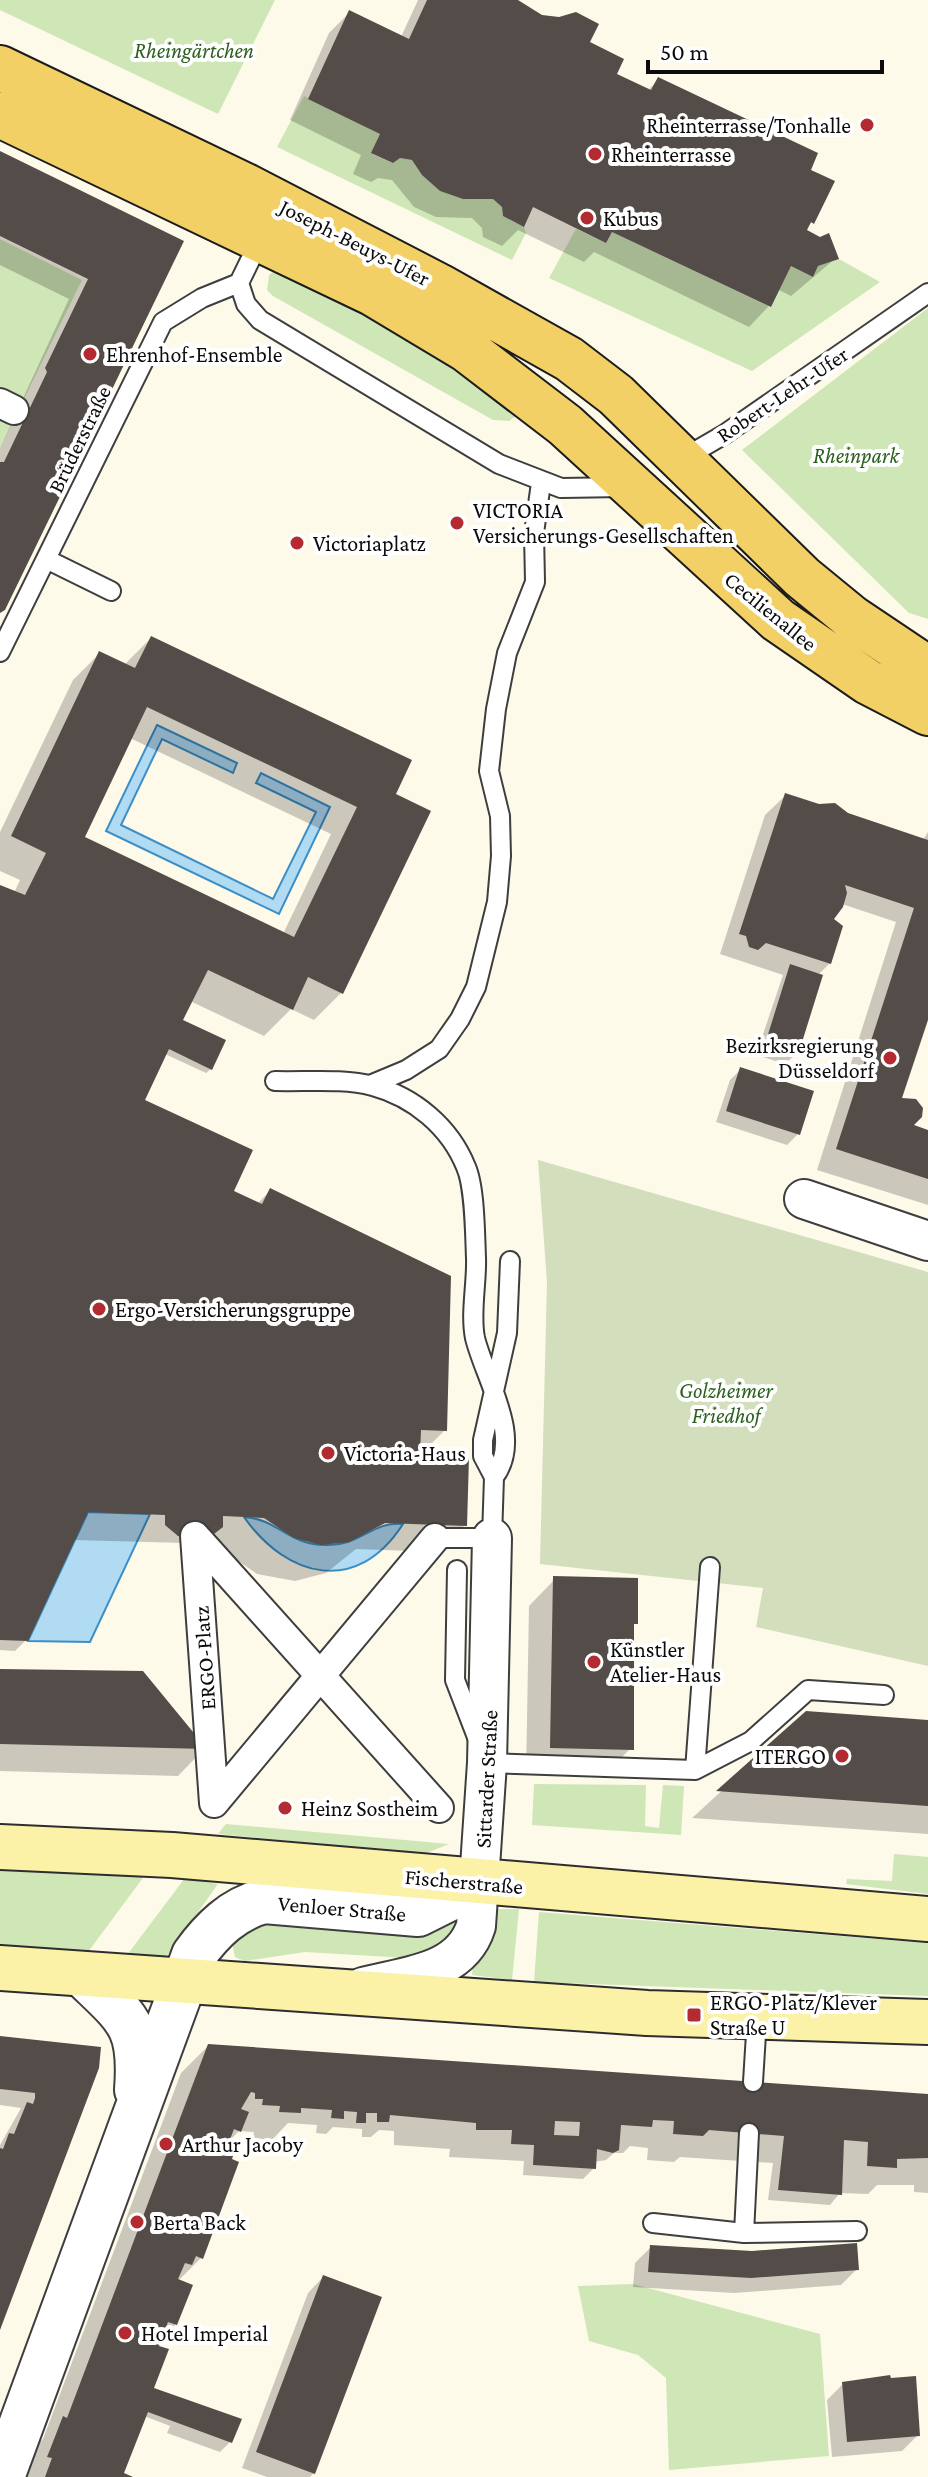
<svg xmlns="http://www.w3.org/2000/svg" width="928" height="2477" font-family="'Crimson Pro',serif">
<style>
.green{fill:#cfe6b6}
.cemetery{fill:#d3debd}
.water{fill:#b1daf3;stroke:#3b8fc6;stroke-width:2}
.shadow{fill:#0003;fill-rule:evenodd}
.building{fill:#534c48;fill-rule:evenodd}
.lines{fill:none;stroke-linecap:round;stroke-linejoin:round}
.service-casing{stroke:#3e3e3e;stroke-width:22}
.pedestrian-casing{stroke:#3e3e3e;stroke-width:32}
.minor-casing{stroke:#3e3e3e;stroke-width:42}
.tertiary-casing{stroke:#3e3e3e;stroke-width:48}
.secondary-casing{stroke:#2d2d2d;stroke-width:48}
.primary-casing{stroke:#1c1c1c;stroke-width:48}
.service{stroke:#fff;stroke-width:18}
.pedestrian{stroke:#fff;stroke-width:28}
.minor{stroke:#fff;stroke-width:38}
.tertiary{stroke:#fff;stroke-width:44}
.secondary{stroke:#fbf2a7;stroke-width:44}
.primary{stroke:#f2d065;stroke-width:44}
.poi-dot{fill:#b42a31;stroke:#fff;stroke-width:3}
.labels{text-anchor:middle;stroke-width:8;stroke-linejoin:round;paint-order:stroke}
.park-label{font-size:22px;font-style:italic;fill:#2c5f1f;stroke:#fff}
.poi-label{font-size:22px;fill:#0b0b0b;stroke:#fff;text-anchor:start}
.street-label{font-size:22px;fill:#0b0b0b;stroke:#fff}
</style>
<rect width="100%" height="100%" fill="#fefaea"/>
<path class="green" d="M0 0H275L218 114 0 10Z
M304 96 380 134 372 154 392 163 400 158 412 160 422 175 440 191 463 199H493L502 207 503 216 524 227 526 233 512 260 277 147Z
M576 229 606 243 612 232 770 307 791 266 813 277 818 266 839 259 880 282 752 371 549 278Z
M0 239 82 280 0 448Z
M277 269 355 302 523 411 509 421 493 420 273 296 267 290 269 275Z
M928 308V619L909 613 742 450Z
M534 1784 646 1785 645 1826 659 1828 663 1785 684 1786 681 1835 532 1825Z
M226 1824 449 1844 424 1854 218 1834Z
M894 1854 928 1857V1894L846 1884 847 1879 892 1881Z
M0 1867 145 1875 88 1952 0 1944Z
M185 1878 218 1884 166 1957 127 1955Z
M498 1909H519L512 1980 472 1975 473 1966 492 1941Z
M539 1912 928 1943V1996L534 1982Z
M459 1917 464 1927 424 1959 305 1952 245 1961 235 1957 232 1943 257 1923Z
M633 2284 820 2334 829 2456 669 2470 666 2378 638 2355 589 2341 578 2286Z"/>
<path class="cemetery" d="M538 1160 928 1272V1666L756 1627 763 1588 540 1564 547 1282Z"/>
<path class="water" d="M157 725 237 763 233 773 162 739 121 825 273 899 316 812 256 783 261 773 330 807 279 914 106 831Z
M88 1512 150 1514 90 1642 28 1641Z
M244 1517C278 1519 288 1545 326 1545 361 1546 372 1521 403 1524 357 1596 287 1578 244 1517Z"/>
<path class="shadow" d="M418 0H516L587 43 614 75 648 90 659 79 809 171 812 222 804 231 836 258 791 296 777 289 769 306 749 327 594 252 584 262 518 230 502 246 483 237 482 228 472 218 436 217 414 207 392 180 378 178 371 182 353 174 361 155 290 120 329 33 350 12 401 37Z
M0 154 181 242 0 612V448L69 299 0 265Z
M151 638 393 795 341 993 314 1020 291 1009 264 1036 190 1001 181 1021 211 1069 206 1073 165 1054 142 1101 231 1192 257 1204 270 1191 445 1430 419 1456 465 1525 438 1552 356 1549 326 1573 295 1581 257 1574 228 1554 222 1544 73 1540 26 1640 15 1651 0 1650V887L14 893 20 880 0 871V832L73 680 100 653 124 665ZM130 738 331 834 283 934 82 838Z
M786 795 923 840 928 832V1013L900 1100 911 1126 928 1132V1205L817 1170 896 922 842 904 831 920 830 963 818 975 796 1054 785 1064 756 1055 783 975 720 954 765 815Z
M741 1069 798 1134 787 1145 716 1122 730 1080Z
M556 1578 630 1749 603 1776 526 1775 529 1606Z
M0 1671 204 1749 178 1776 0 1771Z
M807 1713 928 1722V1834L692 1818Z
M0 2038 99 2048 0 2325V2145L21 2108 0 2105Z
M208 2046 928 2097V2193L914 2192V2185H877L868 2194 840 2193 830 2205 768 2200 773 2163 680 2157 674 2162 647 2160 648 2148 630 2146 623 2153H614L606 2160 594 2162V2168L583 2179 523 2175 524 2161 449 2157 450 2149 394 2145V2131L379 2130 371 2137H362V2129L333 2127 326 2134 316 2133 317 2125 288 2123 272 2140 253 2138 254 2132 239 2131 226 2144 201 2258 178 2281 176 2324 158 2342 151 2397 230 2442 220 2452 167 2433 170 2426 144 2416 121 2475 128 2477H24L36 2446 43 2439 181 2073Z
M651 2247 857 2269 841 2285 734 2293 633 2287 635 2263Z
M323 2277 314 2473 310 2477H267L242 2468 308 2293Z
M843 2384 918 2435 902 2451 832 2457 827 2400Z"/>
<path class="building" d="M427 0H518L542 15 559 17 576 12 599 24 590 42 624 59 617 74 651 90 658 77 818 153 811 170 835 181 814 224 811 222 807 230 820 237 829 233 839 259 818 266 813 277 791 266 771 307 612 232 606 243 533 207 524 227 503 216 502 207 493 199H463L440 191 422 175 412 160 400 158 393 163 371 153 380 134 308 99 349 10 409 39Z
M0 151 184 241 5 610 0 613V462H4L47 372 45 368 88 279 0 236Z
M151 636 412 760 396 794 431 811 343 994 308 977 293 1010 208 970 183 1020 226 1040 212 1070 169 1049 145 1100 253 1150 234 1191 262 1204 270 1188 451 1276 447 1431 421 1430 420 1454 469 1457 467 1526 385 1523 349 1542 321 1545 294 1538 264 1518 223 1516V1527L210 1537 178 1536 165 1525V1515L88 1512 28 1641 0 1640V885L25 895 46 853 11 836 99 651 135 668ZM147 707 357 807 294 937 85 837Z
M785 793 819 804 835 803 848 813 928 840V1020L902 1098 916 1099 923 1108 922 1117 914 1125 928 1130V1179L836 1149 914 908 845 885 847 893 843 907 834 919 843 926 831 964 766 943 758 950 749 947 746 936 739 934Z
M790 964 823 975 798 1055 765 1044Z
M740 1067 814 1091 800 1135 726 1111Z
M553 1576 638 1578V1624H634V1750L550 1748Z
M0 1669 143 1671 207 1749 0 1744Z
M806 1711 928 1720V1806L716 1791Z
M0 2036 101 2047 99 2068 0 2330V2148L3 2149 9 2133 14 2134 27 2102 33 2104 35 2098V2093L0 2089Z
M208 2044 928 2094V2158L897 2159V2168L867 2166 868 2142 844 2140 842 2195 778 2190 784 2136 709 2130 703 2136 673 2134 674 2121 653 2120 652 2127 621 2125 619 2150 613 2153 597 2149 596 2169 533 2165 534 2145 511 2144 512 2130H476V2123L390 2115 389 2122H377V2113H366V2123H356L357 2112 344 2111V2119L331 2118 332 2110 301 2108V2113L279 2112 280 2106 262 2105 263 2099H255V2093L251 2092 241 2109 249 2112 241 2132 234 2129 227 2147 235 2150 232 2159 239 2162 203 2259 196 2256 192 2265 185 2263 178 2279 193 2285 177 2325 168 2322 159 2346 169 2349 154 2388 242 2419 232 2443 148 2412 124 2473 133 2477H45L52 2458 47 2457 51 2447 63 2416 67 2418ZM555 2121 580 2122 579 2136 554 2135Z
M857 2243 859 2270 751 2278 648 2272 650 2245 752 2251Z
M323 2275 382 2297 315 2474 256 2452Z
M890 2375 891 2378 916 2376 920 2436 847 2442 842 2382Z"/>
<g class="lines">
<defs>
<path id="service" d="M239 283 246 304 260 320 499 464 561 488 624 487
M682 459 725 434 928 293
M46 559 111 591
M0 652 163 322 202 298 239 283 260 240H264
M275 1081C306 1082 343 1078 373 1086 414 1097 450 1127 466 1167 475 1187 475 1235 476 1258 477 1283 470 1313 475 1338 485 1379 524 1438 494 1477
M370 1085 406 1070 439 1049 460 1019 476 987 497 902 501 856 500 816 489 771 496 709 507 653 535 582 534 533 541 483
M435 1538H492L494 1477 483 1456V1440L507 1333 510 1261
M457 1570 455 1680 487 1763 695 1770 710 1567
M695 1770 751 1741 808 1690 884 1695
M753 2082 757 2018
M653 2223 744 2233 857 2231
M744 2233 749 2133"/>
<path id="pedestrian" d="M0 403 14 410
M195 1536 439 1808
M195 1536 214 1803
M214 1803 435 1538"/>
<path id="minor" d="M804 1199 928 1241
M363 1987C405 1976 461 1974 476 1926L487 1763 492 1538"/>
<path id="tertiary" d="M82 1974C127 2018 142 2024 137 2090
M2 2477 194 1955C212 1930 233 1909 264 1901L418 1914 480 1883"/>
<path id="secondary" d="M0 1847 172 1855 928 1919
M0 1968 647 2013 928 2022"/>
<path id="primary" d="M0 68 246 186 439 286 569 359 616 395 802 577 852 618 928 669
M0 115 372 293 467 350 565 425 778 620 868 682 928 713"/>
</defs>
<use href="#service" class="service-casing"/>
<use href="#pedestrian" class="pedestrian-casing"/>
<use href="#minor" class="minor-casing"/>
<use href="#tertiary" class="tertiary-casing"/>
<use href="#secondary" class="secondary-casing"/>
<use href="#primary" class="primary-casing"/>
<use href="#service" class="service"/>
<use href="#pedestrian" class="pedestrian"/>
<use href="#minor" class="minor"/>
<use href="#tertiary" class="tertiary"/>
<use href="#secondary" class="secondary"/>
<use href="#primary" class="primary"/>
</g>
<g class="poi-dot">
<circle cx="867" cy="125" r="8"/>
<circle cx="595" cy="154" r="8"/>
<circle cx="587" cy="218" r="8"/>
<circle cx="90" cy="354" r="8"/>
<circle cx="457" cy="523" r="8"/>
<circle cx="297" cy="543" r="8"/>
<circle cx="890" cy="1058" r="8"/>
<circle cx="99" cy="1309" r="8"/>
<circle cx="328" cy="1453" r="8"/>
<circle cx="594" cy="1662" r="8"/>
<circle cx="842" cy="1756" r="8"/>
<circle cx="285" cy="1808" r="8"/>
<rect x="686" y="2007" width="16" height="16" rx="4"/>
<circle cx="166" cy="2144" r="8"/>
<circle cx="137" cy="2222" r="8"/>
<circle cx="125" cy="2333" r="8"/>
</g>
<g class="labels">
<g class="park-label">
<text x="194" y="58">Rheingärtchen</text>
<text x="856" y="463">Rheinpark</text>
<text x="726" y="1398">Golzheimer<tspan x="726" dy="25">Friedhof</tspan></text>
</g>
<g class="poi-label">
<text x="851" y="133" text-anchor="end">Rheinterrasse/Tonhalle</text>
<text x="611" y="162">Rheinterrasse</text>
<text x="603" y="226">Kubus</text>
<text x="106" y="362">Ehrenhof-Ensemble</text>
<text x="473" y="518">VICTORIA<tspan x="473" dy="25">Versicherungs-Gesellschaften</tspan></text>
<text x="313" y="551">Victoriaplatz</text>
<text x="874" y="1053" text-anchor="end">Bezirksregierung<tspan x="874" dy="25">Düsseldorf</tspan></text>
<text x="115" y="1317">Ergo-Versicherungsgruppe</text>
<text x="344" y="1461">Victoria-Haus</text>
<text x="610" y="1657">Künstler<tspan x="610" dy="25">Atelier-Haus</tspan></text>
<text x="826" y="1764" text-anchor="end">ITERGO</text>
<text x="301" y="1816">Heinz Sostheim</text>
<text x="710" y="2010">ERGO-Platz/Klever<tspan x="710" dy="25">Straße U</tspan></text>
<text x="182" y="2152">Arthur Jacoby</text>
<text x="153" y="2230">Berta Back</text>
<text x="141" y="2341">Hotel Imperial</text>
</g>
<g class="street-label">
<text transform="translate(355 242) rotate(27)" y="8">Joseph-Beuys-Ufer</text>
<text transform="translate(782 394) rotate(-34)" y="8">Robert-Lehr-Ufer</text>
<text transform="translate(79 439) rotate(-64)" y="8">Brüderstraße</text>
<text transform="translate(771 611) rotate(39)" y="8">Cecilienallee</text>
<text transform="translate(204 1658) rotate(-94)" y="8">ERGO-Platz</text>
<text transform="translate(486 1779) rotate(-87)" y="8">Sittarder Straße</text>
<text transform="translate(464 1881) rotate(5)" y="8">Fischerstraße</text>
<text transform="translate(342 1908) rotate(5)" y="8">Venloer Straße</text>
</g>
</g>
<path d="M648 60v12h234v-12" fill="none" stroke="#0b0b0b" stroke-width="4"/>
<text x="660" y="60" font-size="24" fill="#0b0b0b" stroke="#ffffff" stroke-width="6" paint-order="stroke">50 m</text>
</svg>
